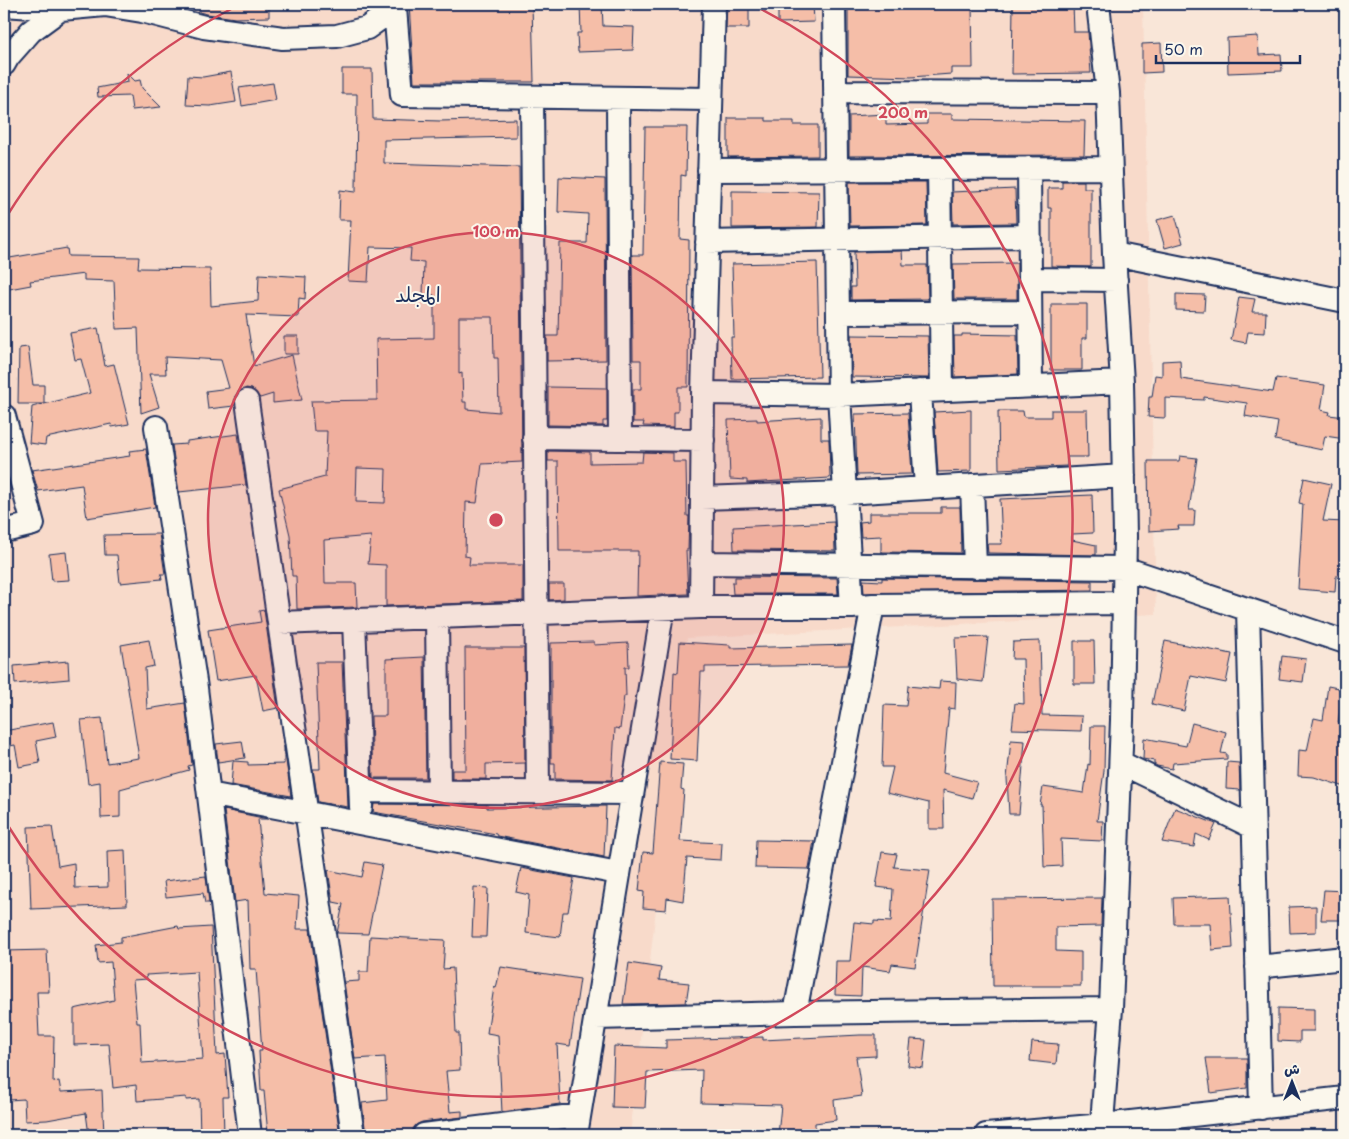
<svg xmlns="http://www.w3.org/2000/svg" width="1349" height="1139" font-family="'Playpen Sans','Playpen Sans Arabic',sans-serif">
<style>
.built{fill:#f8daca}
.building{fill:#f5bea8;stroke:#1b2f5e;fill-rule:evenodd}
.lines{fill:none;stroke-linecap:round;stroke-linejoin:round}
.minor-casing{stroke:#1b2f5e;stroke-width:26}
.minor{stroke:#fbf7ec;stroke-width:22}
.ring{fill:none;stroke:#d1495b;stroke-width:2.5}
.labels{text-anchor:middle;stroke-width:4;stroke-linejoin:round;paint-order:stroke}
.quarter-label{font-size:20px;fill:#1b2f5e;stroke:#fbf7ec}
.centre{fill:#d1495b;stroke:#fbf7ec;stroke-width:2.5}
.ring-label{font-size:15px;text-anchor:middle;font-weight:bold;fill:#d1495b;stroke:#fbf7ec;stroke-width:4;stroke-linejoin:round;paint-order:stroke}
</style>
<rect width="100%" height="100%" fill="#f9e6d8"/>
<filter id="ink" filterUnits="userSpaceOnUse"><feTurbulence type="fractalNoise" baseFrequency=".02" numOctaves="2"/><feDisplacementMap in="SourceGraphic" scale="10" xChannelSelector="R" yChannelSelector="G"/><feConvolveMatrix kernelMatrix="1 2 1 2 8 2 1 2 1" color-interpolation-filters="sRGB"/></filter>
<g filter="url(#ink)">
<path class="built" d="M4 4H1143L1156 614 687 638 630 1135H4Z"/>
<path class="building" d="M199 4H269V17L235 18 207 14 199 12Z
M409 4H532L534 82H414Z
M580 4H602L603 26 634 27 633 50 578 52 577 33H581Z
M727 4H749V28H726Z
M778 4H813L814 22 778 23Z
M848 4H972L973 68H951V74L911 77 848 75Z
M1013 4H1073L1074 32H1088L1091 73 1012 74Z
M1258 36 1259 55 1281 54 1282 71 1228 73 1227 38Z
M1161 43 1162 72 1142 73V44Z
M342 69H372L373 119 440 121 516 119V137L384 140V163L519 167 522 462 482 464 477 503 466 502 465 556 470 557 469 565H523V601L386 606V565L368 564 371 536 324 540 325 583H356L357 607 297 609 296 576H292L290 535 279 489 325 477 327 431H314L311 401 377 400 376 339 434 338V295H423L424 262 410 261 411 248 370 247 368 282 348 281 351 220H339L340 190 356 192 357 94H342ZM459 317H493L494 358H498L499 412 466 409V402H463L462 373 459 374ZM357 468 386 469 385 503 356 502Z
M231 72 236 102 210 106 186 105 188 76 203 77Z
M127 73 135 81 140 80 142 88 161 107 132 110 130 96 98 97 97 88 128 82Z
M273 83 276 100 242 106 239 88Z
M886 114V125L927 124V114H952V119L1085 121 1084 155 849 156V116Z
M728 118H766V121H794V125H818V156L728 157Z
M645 127H687L686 176 681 175 680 239 689 240 688 387H678V412H674V427L643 426 644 422H633V389H641V360H633L632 255H643Z
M559 177 605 179 606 360 547 361V336H558L560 243H587L588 214 558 212Z
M1062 181H1084V188H1091V267L1051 266V208H1048V188H1062Z
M849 182H926L927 225 850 226Z
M1015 189 1016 223 953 224 952 192Z
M732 191 819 192 818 227 732 228Z
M1175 215 1183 243 1165 248 1157 220Z
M67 248 68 256 139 257 138 268 210 269 211 306 258 301 259 274 306 277 305 299 299 298 298 317 246 315 254 366 292 355 302 400 273 403V394L260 398 252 389 246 388 235 396 234 406 208 409 206 391 229 388 221 360 165 357 166 374H149L159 407 141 413 138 328 116 329 114 281 84 280V274L30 281 31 285 4 290V259Z
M902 251 903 265H927L928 299 851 300V287H855L854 252Z
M817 262 820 377 732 379 731 337H734L732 264Z
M1017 263V299H954L953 264Z
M1176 294 1205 295 1204 311 1176 310Z
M1239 297 1255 299 1252 312H1266L1265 333 1248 332 1246 343 1231 340Z
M1051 304H1087V338H1082V370H1051Z
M98 328 105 366 114 364 129 424 112 427 111 424 46 438 45 445 29 443 32 407 43 404H18L19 348 28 347 33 385H44V404L90 393 81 359 75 360 70 333Z
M962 334 1017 335 1018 374 955 377 954 336H962Z
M851 335 928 336 929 378 852 377Z
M284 336H298V354H284Z
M1180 360 1181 379 1273 392 1276 378 1325 385 1321 410 1330 412 1329 415 1345 417V439L1325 436 1322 450 1275 440 1278 422 1245 416 1247 403 1204 397V400L1165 398V418L1148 417 1149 397H1152L1155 375 1162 376V361Z
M548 387 607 388V421H603V426L548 425Z
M971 410V471L938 472 934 412Z
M1051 410H1087L1088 457H1067V466L999 469 998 411H1023L1024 417H1051Z
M908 413 912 474 857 475 855 414Z
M821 417V439H829L830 478 747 483V480L730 479 728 420 757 419V421Z
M238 434 246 485 179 492 172 445 187 444V441Z
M146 449 155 507 87 518 82 485 38 491 32 470 130 456 129 451Z
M548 451 590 452V463L642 462 643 452 673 453V462H686L687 516H689L688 550H686L688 594 637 596 638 551H559L558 461H548Z
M1180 456 1197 458 1189 510H1195L1194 526H1178L1179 529 1149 531 1148 461H1179Z
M1304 478 1331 484 1323 521 1345 522 1342 576H1336L1335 592 1298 589 1303 504 1299 503Z
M1092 495 1093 533 1072 534V540L1096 545V555L988 553 987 544H1002L1000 499Z
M941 507H960L961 553 881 552V536L861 537 860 522 869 521V513H941Z
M834 522 835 551 734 550 733 527Z
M159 534 165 574H161L162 579 120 583 117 555H105L104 535Z
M66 552 69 580 52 581 49 554Z
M735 577 837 578 838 594H733L732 582H735Z
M882 578 1092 581V590L864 593 863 580 882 581Z
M549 584H564V599L549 600Z
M264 610 278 708 263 711 256 675 216 681 208 630 261 622 259 611Z
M988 637 983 682 957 679 955 638Z
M149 640 154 666 145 668 147 709 185 703 192 765 188 766 189 770 120 789V817L101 818 100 782 88 784 81 720 102 718 107 763 139 758 121 645Z
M1040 641 1042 715 1082 716 1081 731 1012 729 1015 703 1024 704 1023 659H1012L1013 642Z
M1074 641H1094L1095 684H1074Z
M1165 641 1232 654 1226 683 1191 676 1184 711 1152 704Z
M594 642V645L628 643 629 667H625L626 696H624L620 729 615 728 612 780 555 779V763H551V643Z
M680 642 730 645V648L852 645 848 665 705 667V672H701L697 761 670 759 674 672 678 673Z
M465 648H524L525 763 486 764V779H452V770H466Z
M1282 656 1306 659 1303 682 1279 679Z
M424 657 426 778H373L371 716H386V659Z
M68 661 69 679 15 684 14 666Z
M316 662H342L348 807 318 802 313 769H320Z
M940 681 956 682 955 709 949 708 943 773 977 782 972 798 943 790 944 829H929V803L887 793 893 767H882L884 705 906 706 908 686 939 689Z
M1328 686 1343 689 1338 723 1345 724V787L1314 777 1298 776 1299 750 1307 751 1314 718 1323 720Z
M53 722 56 737 36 741 40 763 19 767 15 745 4 747V731Z
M1192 723 1226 732 1221 753 1227 754V759L1173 763 1172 769 1157 766 1154 764V761L1143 759 1144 738 1186 746Z
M1091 726H1105L1104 771 1097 821H1103L1102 841 1061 839 1062 866 1044 867 1042 805H1040L1043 787 1084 793 1088 764 1090 765Z
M1011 740 1025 741 1019 814H1009L1007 778Z
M242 741 245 758 218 762 216 744Z
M284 746 291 796 231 785 233 761 248 762V765L284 764Z
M660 762 683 764 681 789 684 790 680 841 722 843 721 860 687 858 683 901 667 898 666 910 643 908 644 892 639 891 643 852 653 853Z
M1227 762 1239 763 1240 790 1226 789Z
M374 804 487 805V808L606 806 604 857 497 836 496 834 373 812Z
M1175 808 1216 824 1209 840 1196 834 1194 847 1162 842Z
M224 810 268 819H258L265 893 299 896 297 929H310L340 1135H268L264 1091H261L259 1051H262L256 969H250L248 900 235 902Z
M52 826 58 866 74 863 75 888 108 887 107 851 125 850 127 905 31 909 28 827Z
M756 840 814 841 809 869 755 868Z
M882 852 897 854 894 867 930 870 915 967 892 964 890 971 862 967 861 996 835 995 836 961H850L854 922 874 924V921L891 922 893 889 876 887Z
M365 862 382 865 368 934 337 933 343 904 333 902 328 870 362 877Z
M521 868 574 878 568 912H563L560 937 526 933 529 895 516 892Z
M206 876 209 903H205L203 893 166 897 164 881Z
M474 887 488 888 486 937H472Z
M1324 890 1345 891V920H1321Z
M1230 896 1233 948 1212 950 1210 924H1174L1173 898Z
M1102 898 1101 926 1056 927V951L1081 952V986H993L992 899Z
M1316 906V932L1290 933 1289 907Z
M178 926 179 929 211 927 217 1055 225 1054 228 1097H223L224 1135H200L199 1099 186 1100V1097L137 1101 136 1085 113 1088 109 1044 74 1045V1009L114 1000 111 962 98 963 96 945 121 942V937ZM197 972 203 1059 142 1063 140 1023H137L133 980 147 979 146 975Z
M370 936 445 940 443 969 453 968 456 1033H459L460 1070 446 1071 450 1112 462 1111V1117L422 1122 416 1125 411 1135H366L362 1103 387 1100 385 1057 355 1059 344 982 359 981V972H368Z
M47 950 49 992H37L39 1036H54L53 1082 59 1081 61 1092 102 1090 104 1135H89L86 1113 47 1120 25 1121 24 1099 9 1100 7 1060 4 1061 5 951Z
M629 963 661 968 659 980 689 983 686 1003 623 1004Z
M501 967 580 979 570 1046 557 1044 560 1104 502 1112 498 1035 487 1033 494 987 496 988Z
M1278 1008 1314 1009V1031H1300V1042L1278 1041Z
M860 1035H876V1056L856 1057 862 1096 834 1100 836 1120 815 1123V1134L778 1135 781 1105 701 1103 702 1070 647 1072 645 1108 612 1107 614 1046 666 1048V1040L763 1037V1040Z
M911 1039 926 1040 923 1068 908 1066Z
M1032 1042 1058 1044 1056 1064 1030 1061Z
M1206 1058H1247V1088L1211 1093Z"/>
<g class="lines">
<defs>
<path id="minor" d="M834 4 839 395 852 607
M4 5 61 9
M395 8 402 95 711 99
M4 64 8 57 31 31 61 9 105 5 142 11 204 27 283 38 337 36 367 28 395 8 396 4
M835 92 1108 93 1098 4
M1108 93 1114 254
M532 97 538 792
M618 98 620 439
M1029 168 1031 386
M939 169 942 390
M709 170 1109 168
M707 242 1029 236
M1030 279 1116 280
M838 313 1030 312
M920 391 926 488
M703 393 839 395 1122 382
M247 401 353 1135
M4 416 33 524 4 531
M156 427 196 688 250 1135
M534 438 703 440
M972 485 975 567
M702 498 845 493 1124 476
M702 563 1124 568 1345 642
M701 607 703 393 714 4
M1248 609 1261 1108
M437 617 439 792
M354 620 361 807
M279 623 701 607H852L873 605 1124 603
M1121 763 1253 827
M361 791 631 793
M209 794 618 873
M1257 967 1345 958
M795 1013 1111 1009
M595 1018 795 1013 873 605
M424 1135 579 1115
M576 1135 663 608
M986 1135 1104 1125 1345 1098
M1101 1135 1111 1009 1122 720 1125 536 1122 382 1114 254 1345 301"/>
</defs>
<use href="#minor" class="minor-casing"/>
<use href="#minor" class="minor"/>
</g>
</g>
<circle cx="496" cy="520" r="288" fill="#d1495b" fill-opacity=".12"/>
<g class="ring">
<circle cx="496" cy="520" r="288"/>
<path d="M5 219A576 576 0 0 1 239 5M753 5A576 576 0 1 1 5 821"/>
</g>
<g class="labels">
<g class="quarter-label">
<text x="418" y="302">المجلد</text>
</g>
</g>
<circle cx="496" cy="520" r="8" class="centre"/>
<g class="ring-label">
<text x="903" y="118">200 m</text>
<text x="496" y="237">100 m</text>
</g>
<rect width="1349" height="1139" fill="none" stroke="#fbf7ec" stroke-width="20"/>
<rect x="10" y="10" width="1329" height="1119" fill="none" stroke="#1b2f5e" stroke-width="2" filter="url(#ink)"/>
<g transform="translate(1292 1082)" stroke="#fbf7ec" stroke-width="4" paint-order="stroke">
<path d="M0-4L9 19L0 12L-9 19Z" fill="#1b2f5e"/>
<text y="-8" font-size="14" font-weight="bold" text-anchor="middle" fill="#1b2f5e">ش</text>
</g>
<path d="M1156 55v8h144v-8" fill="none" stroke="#1b2f5e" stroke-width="2.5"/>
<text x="1164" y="55" font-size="15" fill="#1b2f5e" stroke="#fbf7ec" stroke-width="4" paint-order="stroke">50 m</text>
</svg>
